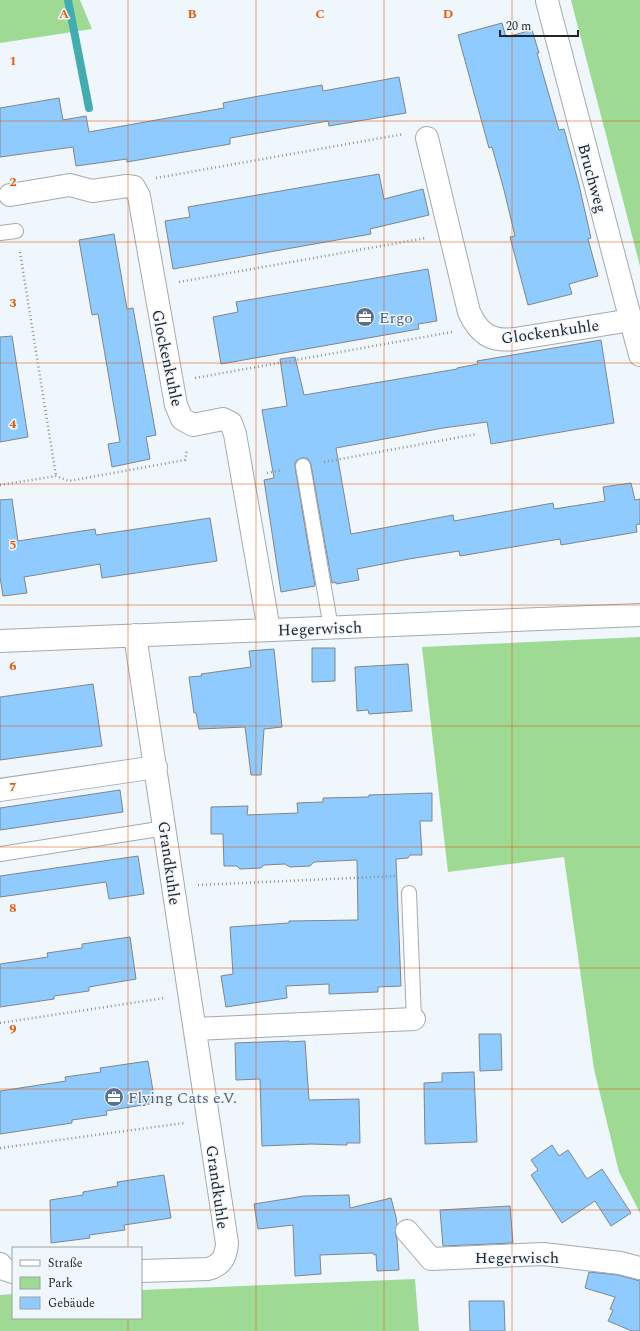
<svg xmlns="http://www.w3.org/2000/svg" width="640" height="1331" font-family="Spectral,serif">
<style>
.green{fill:#9eda94}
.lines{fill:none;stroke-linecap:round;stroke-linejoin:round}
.stream{stroke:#42acae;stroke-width:8}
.building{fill:#8fcbff;stroke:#80868c}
.lane-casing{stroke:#a4aab0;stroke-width:16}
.street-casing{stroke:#a4aab0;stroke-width:24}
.path{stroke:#8e9398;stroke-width:2.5;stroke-dasharray:1 3;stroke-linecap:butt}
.lane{stroke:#fff;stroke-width:14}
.street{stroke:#fff;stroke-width:22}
.grid{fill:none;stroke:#e8590c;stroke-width:1;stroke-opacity:0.55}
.labels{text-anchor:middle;stroke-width:3;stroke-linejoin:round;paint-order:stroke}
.street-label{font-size:16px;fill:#222527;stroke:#eff6fc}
.service-label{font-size:16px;fill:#4e5e75;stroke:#eff6fc;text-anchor:start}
.grid-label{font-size:13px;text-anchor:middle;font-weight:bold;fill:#e8590c;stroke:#eff6fc;stroke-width:3;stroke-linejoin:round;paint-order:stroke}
</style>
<rect width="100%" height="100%" fill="#eff6fc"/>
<path class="green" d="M0 0H80L92 29 0 43Z
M571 0H640V266Z
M640 637V1213L619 1172 594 1069 564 857 448 872 422 647Z
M415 1279 419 1331H0V1295L13 1294V1318H141V1290Z"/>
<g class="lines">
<path class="stream" d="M68 0 89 108"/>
</g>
<path class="building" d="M502 23 506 37 532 30 539 53H537L559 130 564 129 579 185 591 238 588 239 598 276 569 284 572 294 528 305 510 237 515 236 504 190 492 147 489 148 458 35Z
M399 77 406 113 329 126 328 121 230 138V144L127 162V159L76 166 73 147 0 157V108L59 98 63 120 86 116 89 132 224 108 223 103 248 98 322 85 323 91Z
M379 174 384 199 423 189 429 215 370 229 371 234 173 269 165 221 190 217 188 207Z
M114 234 127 309 133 308 156 435 146 437 150 459 112 467 108 444 120 442 98 314 92 315 79 240Z
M428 269 437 321 418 324 419 329 221 364 213 317 238 312 236 302Z
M12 336 28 437 0 442V337Z
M601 340 614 423 491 444 487 422 443 428 336 448 351 534 453 515 454 521 553 503 554 509 605 501 603 487 631 483 635 500 640 499V524L636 525 637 532 561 545 560 539 460 556 459 551 409 559 357 569 359 580 336 584V582L332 583 311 465 309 460 306 458H302L297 460 295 463V467L315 586 281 592 264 480 274 478 262 410 287 406 280 359 295 357 304 395 457 369V368L478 364 477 361Z
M12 499 18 541 95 529 96 535 210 518 217 561 102 578 100 564 24 577 27 593 3 596 0 577V500Z
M312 648H335V681L312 682Z
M274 649 282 727 264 729 261 775H251L245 727 199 729 196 713H194L189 677 202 676 201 674 251 667 249 651Z
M408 664 412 711 369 714 368 710 357 711 355 667Z
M93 684 102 746 0 760V697Z
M120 790 123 812 0 830V808Z
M432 793V821H420L422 855H410L408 858 396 859 401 986 378 987V992L329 994V984L286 986 287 998 226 1007 221 976 233 974 230 927 289 923V921L358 920 357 860 314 862 310 866 290 867 285 864 264 865 261 868 240 869 237 866H224L223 834H211V807L248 806 247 815 298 813 297 803 323 802V798L369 797V795Z
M138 856 144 894 109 899 106 882 0 897V876Z
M130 937 136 979 89 987V991L54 996V999L0 1007V964L48 957 47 953 82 948V944Z
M479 1034H501L502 1070 480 1071Z
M289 1041V1042L305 1041 309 1100 359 1099 360 1143H347V1145L311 1144 262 1146 260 1079 236 1080 235 1043Z
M148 1061 155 1103 106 1111 107 1115 72 1120V1123L0 1134V1091L66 1081 65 1077 101 1072 100 1068Z
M474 1072 477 1142 425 1144 424 1083 442 1082V1073Z
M552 1145 559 1156 568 1150 587 1179 602 1169 631 1213 611 1226 595 1201 562 1223 531 1175 538 1170 531 1160Z
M164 1175 171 1218 124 1225 125 1230 89 1235 90 1238 51 1243 50 1200 83 1195V1192L118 1186 117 1182Z
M349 1195 350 1208 391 1198 396 1217 397 1225 395 1233 397 1239 399 1270 377 1271 376 1254 374 1255 373 1253 320 1255 321 1274 295 1276 293 1225 258 1229 254 1204 304 1196Z
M510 1206 513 1243 443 1246 440 1210Z
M589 1272 618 1275 640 1281V1331H632L608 1321 613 1310 610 1309 615 1297 585 1288Z
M469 1301H504L505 1331H470Z"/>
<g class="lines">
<defs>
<path id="lane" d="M0 233 16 231
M303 466 331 628
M0 854 165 828
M409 893 414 1019"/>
<path id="street" d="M547 1 640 355
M427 138 469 312C479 334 491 342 515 339L631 320
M10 195 70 185 92 191 127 186 134 187 139 196 176 405 182 419 193 425 223 419 231 423 235 434 269 630
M135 635 227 1243C226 1257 222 1265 208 1269L141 1271
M0 641 640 615
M0 790 156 767
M195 1029 414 1019
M407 1231 431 1259 543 1254 620 1263 640 1268
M0 1264 4 1269 13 1272"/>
</defs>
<use href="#lane" class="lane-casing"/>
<use href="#street" class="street-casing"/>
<path class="path" d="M156 178 404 134
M20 252 56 476
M179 282 426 238
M195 378 452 332
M324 462 477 434
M267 473 283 470
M0 485 56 476 69 481 185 460 187 449
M198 885 397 876
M0 1023 165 998
M0 1148 184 1123"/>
<use href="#lane" class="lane"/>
<use href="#street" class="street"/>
</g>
<path class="grid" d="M128 0V1248M256 0V1331M384 0V1331M512 0V1331M0 121H640M0 242H640M0 363H640M0 484H640M0 605H640M0 726H640M0 847H640M0 968H640M0 1089H640M0 1210H640M128 1318V1331"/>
<defs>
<symbol id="office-disc" viewBox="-11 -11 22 22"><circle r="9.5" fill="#5c6f8a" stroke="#eff6fc"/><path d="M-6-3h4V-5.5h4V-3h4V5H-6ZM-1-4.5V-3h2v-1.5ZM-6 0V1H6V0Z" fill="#fff"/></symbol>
</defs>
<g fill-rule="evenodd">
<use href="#office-disc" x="354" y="306" width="22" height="22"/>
<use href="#office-disc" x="103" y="1086" width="22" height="22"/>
</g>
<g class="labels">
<g class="street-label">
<text transform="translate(593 178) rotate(75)" y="6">Bruchweg</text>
<text transform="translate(550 331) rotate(-8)" y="6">Glockenkuhle</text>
<text transform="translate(168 358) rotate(78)" y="6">Glockenkuhle</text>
<text transform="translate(320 628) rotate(-2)" y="6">Hegerwisch</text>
<text transform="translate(170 863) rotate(82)" y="6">Grandkuhle</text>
<text transform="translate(218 1187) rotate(82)" y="6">Grandkuhle</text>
<text x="517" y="1263">Hegerwisch</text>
</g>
<g class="service-label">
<text x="379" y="323">Ergo</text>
<text x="128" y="1103">Flying Cats e.V.</text>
</g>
</g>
<g class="grid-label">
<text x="64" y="18">A</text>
<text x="192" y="18">B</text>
<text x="320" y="18">C</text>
<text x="448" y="18">D</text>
<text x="13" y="65">1</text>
<text x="13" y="186">2</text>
<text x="13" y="307">3</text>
<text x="13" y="428">4</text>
<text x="13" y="549">5</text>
<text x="13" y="670">6</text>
<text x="13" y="791">7</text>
<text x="13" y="912">8</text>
<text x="13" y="1033">9</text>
</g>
<rect x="12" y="1247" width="130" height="72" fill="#eff6fc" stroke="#9da2a7"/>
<rect x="20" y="1260" width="20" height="6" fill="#ffffff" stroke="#9da2a7"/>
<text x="48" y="1267" font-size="12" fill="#222527">Straße</text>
<rect x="20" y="1277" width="20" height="12" fill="#9eda94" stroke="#9da2a7"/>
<text x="48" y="1287" font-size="12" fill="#222527">Park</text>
<rect x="20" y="1297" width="20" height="12" fill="#8fcbff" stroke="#9da2a7"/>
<text x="48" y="1307" font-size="12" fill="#222527">Gebäude</text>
<path d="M500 30v6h78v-6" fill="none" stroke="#222527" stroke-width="2"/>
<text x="506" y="30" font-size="12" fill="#222527" stroke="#eff6fc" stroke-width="3" paint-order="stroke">20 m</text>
</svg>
